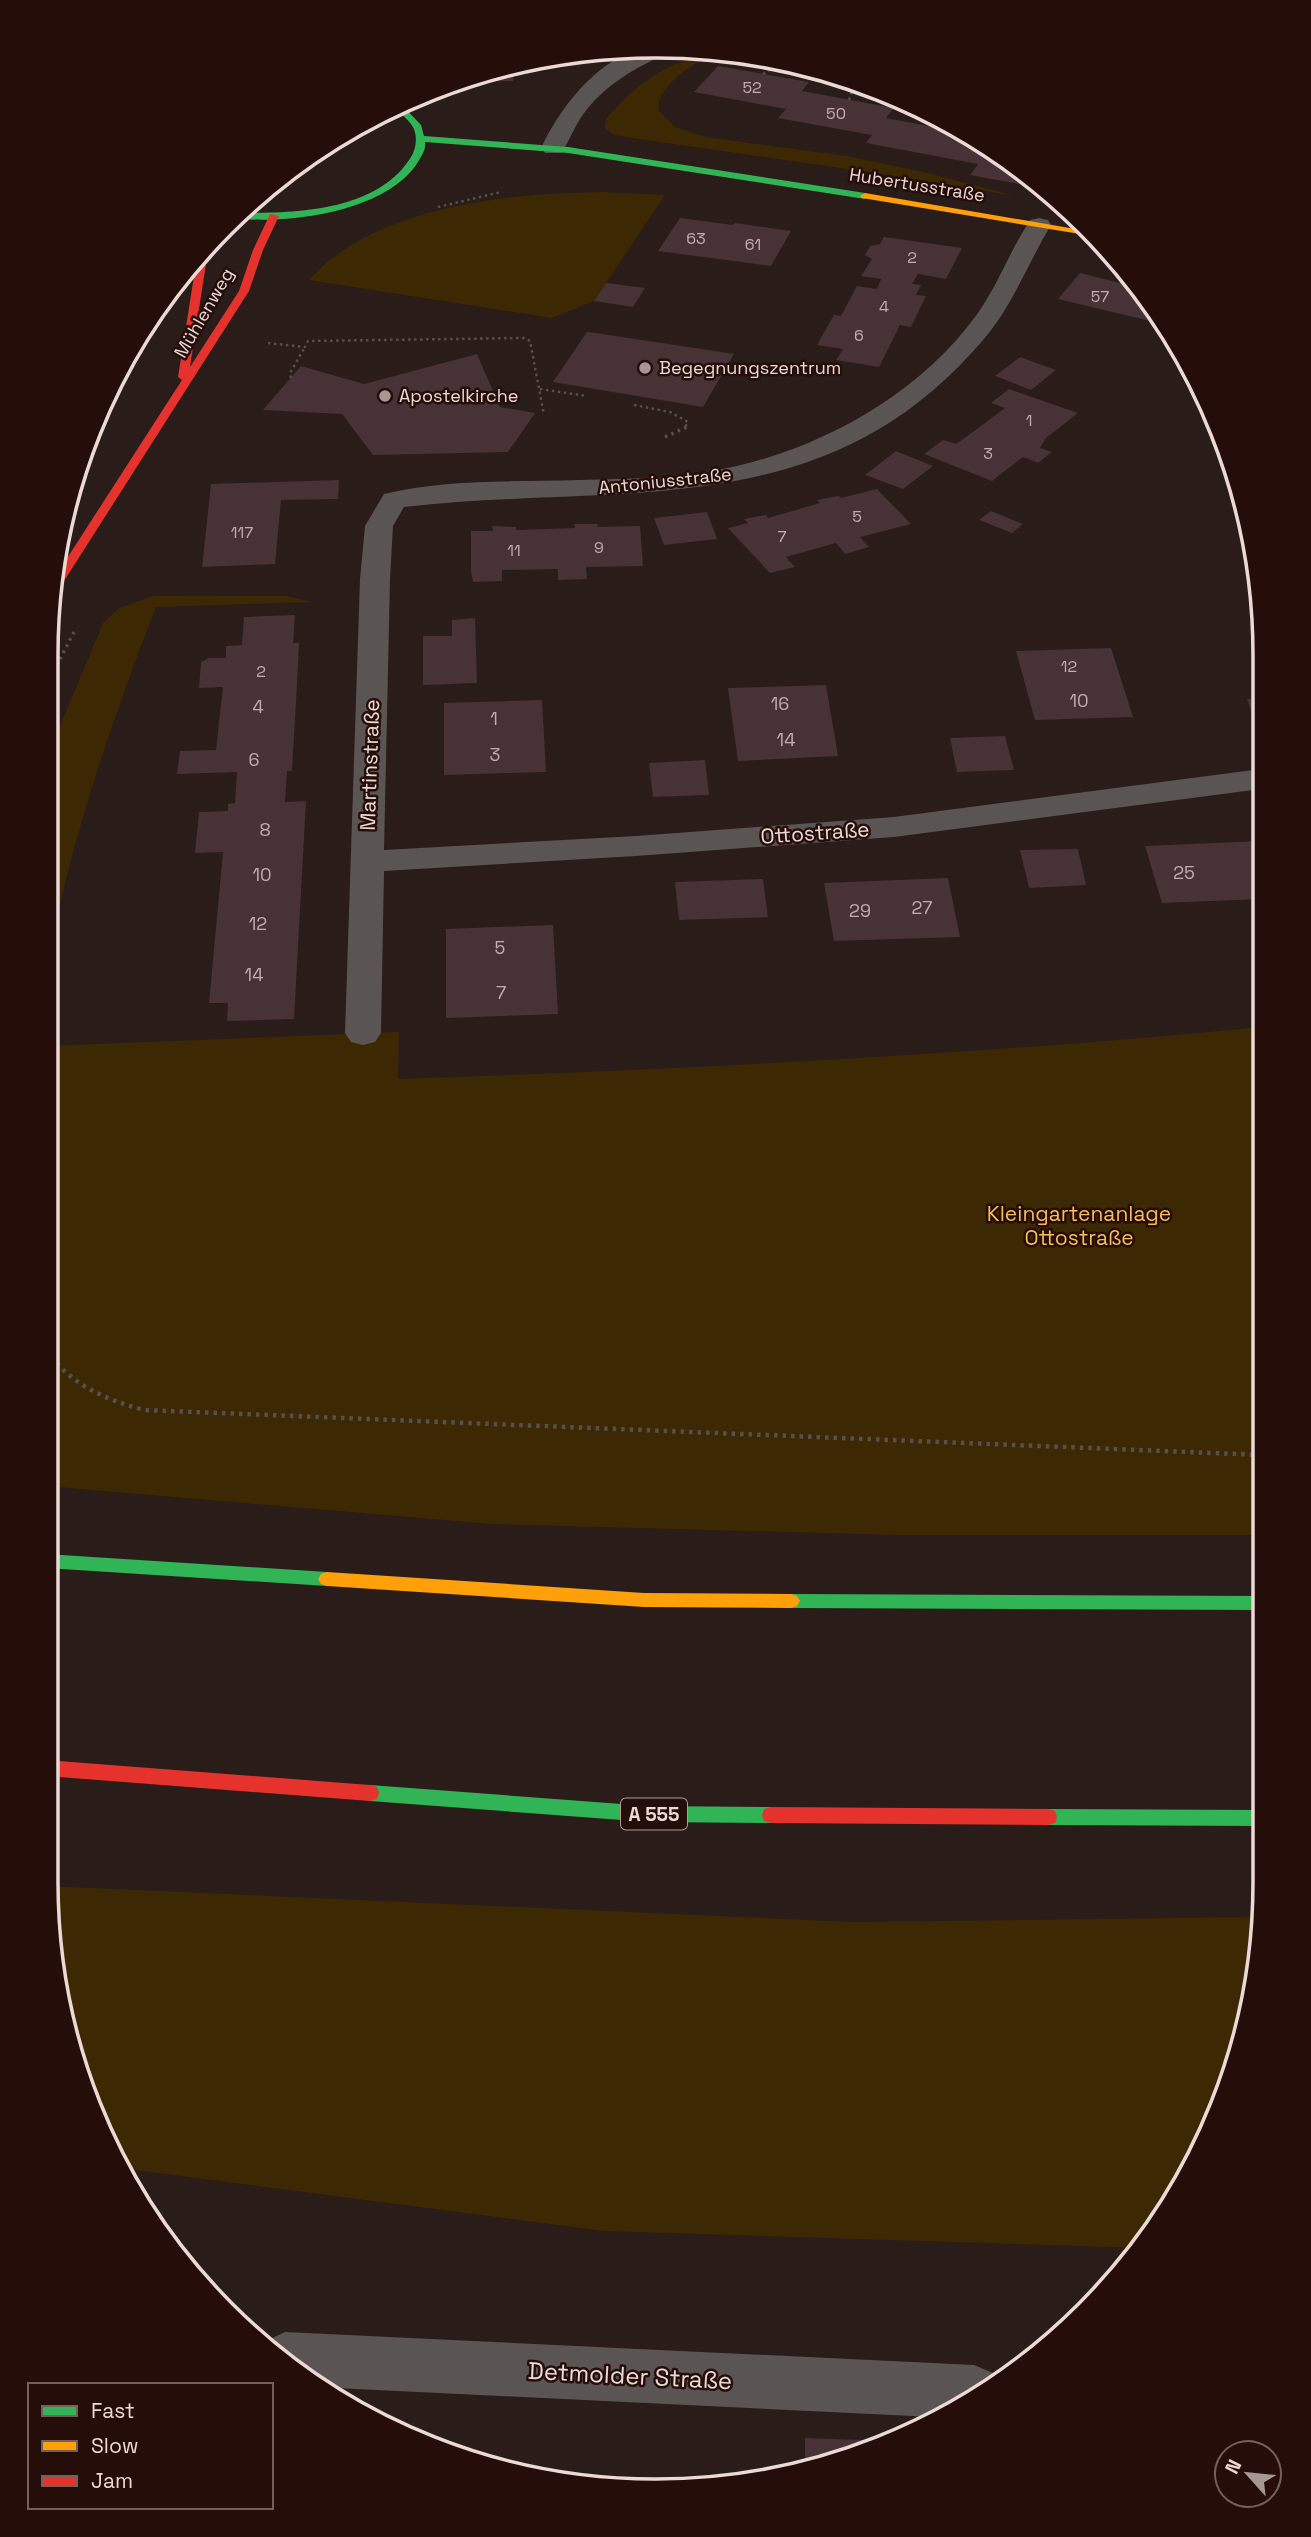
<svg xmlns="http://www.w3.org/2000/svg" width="1311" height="2537" font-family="'Space Grotesk',sans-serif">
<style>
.green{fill:#3c2803}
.building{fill:#473235}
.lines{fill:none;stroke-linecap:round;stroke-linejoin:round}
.path-far2{stroke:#554f4d;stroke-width:2.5;stroke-dasharray:2.5 3.5;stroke-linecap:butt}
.path-far1{stroke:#554f4d;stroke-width:3.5;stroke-dasharray:2.5 4.5;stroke-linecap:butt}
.path{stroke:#554f4d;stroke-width:4.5;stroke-dasharray:3.5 5;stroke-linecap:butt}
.street{fill:#5a5552;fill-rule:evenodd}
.fast{fill:#30b455;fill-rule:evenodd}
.slow{fill:#ff9f0a;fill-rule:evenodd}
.jam{fill:#e5322d;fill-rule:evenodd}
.poi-dot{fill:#a69793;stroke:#250e0a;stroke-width:2.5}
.labels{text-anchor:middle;stroke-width:5;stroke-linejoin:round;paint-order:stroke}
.far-number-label{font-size:16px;fill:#c1afad}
.far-street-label{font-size:18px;fill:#ead9d5;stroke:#250e0a}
.far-poi-label{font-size:18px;fill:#ead9d5;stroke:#250e0a;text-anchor:start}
.number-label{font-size:18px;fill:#c1afad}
.shield{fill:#250e0a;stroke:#af9c98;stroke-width:2}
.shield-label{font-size:19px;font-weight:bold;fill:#ead9d5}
.street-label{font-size:21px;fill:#ead9d5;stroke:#250e0a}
.park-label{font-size:21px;fill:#f8bd56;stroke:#250e0a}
.near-street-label{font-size:24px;fill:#ead9d5;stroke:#250e0a}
.rim{fill:none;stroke:#ead9d5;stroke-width:3.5}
</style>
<rect width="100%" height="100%" fill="#291c19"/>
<path class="green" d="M717 52C698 61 654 86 659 111L675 127 705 137 847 156 928 173 1016 196 882 174 625 137 613 134 605 128C604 118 612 112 618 106 644 77 679 58 717 52Z
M603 192 665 195 594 301 552 318 309 280C373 206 511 193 603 192Z
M153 596H287L313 602 156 607C110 726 69 845 46 971L47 757 103 623 119 608Z
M1262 1027 1263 1535H897L492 1524 46 1486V1046L399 1032 398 1079C687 1069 974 1055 1262 1027Z
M46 1886 854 1922 1264 1917V1921L1245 2040 1202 2152 1143 2248 604 2231 127 2169 78 2078Z"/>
<path class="building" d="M551 56V66L515 67 513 81H478L479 73Z
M718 66 809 82 802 91 894 108 886 118 961 132 1046 189 970 175 978 164 866 143 872 135 778 118 786 109 694 92Z
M680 218 733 225 735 223 791 231 771 266 658 251Z
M884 237 962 248 946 279 918 274 912 284 921 285 916 295 926 296 911 327 900 325 879 367 836 360 843 349 817 345 834 315 841 316 857 286 877 289 881 279 861 276 872 259 865 255 870 246 880 244Z
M1080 273 1136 287 1167 325 1058 299Z
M606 283 645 288 633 307 594 301Z
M587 332 596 333 734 354 703 407 553 382Z
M477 354 500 407 535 413 508 452 373 455 342 414 263 410 301 366 364 384Z
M1020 357 1056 370 1031 390 995 376Z
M1009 389 1078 413 1046 438 1040 448 1052 452 1038 463 1023 457 992 481 924 454 943 440 956 444 981 426 1005 408 991 403Z
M896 451 933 466 903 489 865 475Z
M339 480 338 499 281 500 275 564 202 567 211 484Z
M877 489 911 524 860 537 869 547 845 554 836 543 786 557 795 567 770 573 728 528 748 523 744 519 766 515 768 518 820 503 817 500 838 496 841 498Z
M991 511 1023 524 1012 533 979 520Z
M707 512 717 539 664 545 654 518Z
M574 524H598L597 527 640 526 643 566 586 567 587 579 558 580V569L502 570V581L473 582 471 571V531H493L492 526 516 527V530L575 528Z
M295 615 293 643H299L297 684 292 771H287L285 802 306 801 294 1019 227 1021 228 1003H209L223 852 195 853 199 812 228 811V804L235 803 237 772 177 774 180 751 216 750 223 687 199 688 201 662 209 658H226V646L242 645 244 617Z
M475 618 477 683 423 685V636H452V620Z
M1111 648 1133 717 1035 720 1016 651Z
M826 685 838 756 738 761 728 688Z
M1247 699H1261V731H1258Z
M542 700 546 772 444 775V703Z
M1005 736 1014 770 957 772 950 738Z
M705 760 709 795 653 797 649 763Z
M1261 841V899L1162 903 1145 846Z
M1078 849 1086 885 1029 888 1020 850Z
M948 878 960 937 834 941 824 883Z
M763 879 768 917 679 920 675 882Z
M553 925 558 1014 446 1018V929Z
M805 2438 890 2441H895L805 2465Z"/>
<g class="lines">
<path class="path-far2" d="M828 72 846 87 890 95
M763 74 784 61
M849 100 853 88
M915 104 932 113
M940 128 944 121
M438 207 501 192
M268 343 305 347 308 341 524 338 530 341 544 415
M291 378 290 373 305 347
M540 389 587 396
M634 405 670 412 688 422 684 429
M93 429 131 365"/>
<path class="path-far1" d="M91 431 94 427
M665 437 687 427
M47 684 74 632"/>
<path class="path" d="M46 1214 50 1187
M46 1350C71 1385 104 1399 144 1410L1263 1455"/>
<path class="street" d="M671 48 668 53C634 68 601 87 580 119 573 130 569 142 561 153H545L541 148C560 108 594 63 639 49 648 46 661 48 671 48Z
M1039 218 1048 220 1051 225C1028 263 1013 305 984 339 824 528 620 482 404 507L393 526 390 579 384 850 636 836 894 817 1261 769V789L894 837 636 856 384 871 381 1033 375 1042 363 1045 351 1042 345 1033 360 579 365 526 384 494C446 479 516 482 579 480 631 479 686 478 737 466 827 445 919 393 975 317 996 289 1008 255 1027 225L1030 220Z
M285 2332 974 2365 993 2373 995 2379 934 2417 315 2387 266 2341Z"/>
<path class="fast" d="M401 104 421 125 424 136 568 147 865 193 870 196 865 199 568 153 425 142C426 150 422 155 418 162 387 212 287 225 233 218L238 213C295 213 377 212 411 157 416 149 418 137 413 127 409 120 400 113 394 107Z
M46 1554 327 1572 333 1574 336 1579 333 1584 327 1586 46 1568Z
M791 1594 1263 1596V1610L791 1608 785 1606 782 1601 785 1596Z
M370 1785 648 1806 771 1807 778 1809 780 1815 778 1821 771 1823 648 1822 370 1801 363 1799 361 1793 363 1787Z
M1048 1809 1264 1810V1826L1048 1825 1041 1823 1039 1817 1041 1811Z"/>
<path class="slow" d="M865 193 1087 231 1092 236 862 198 860 196Z
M327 1572 644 1593 791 1594 797 1596 800 1601 797 1606 791 1608 644 1607 327 1586 321 1584 318 1579 321 1574Z"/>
<path class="jam" d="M270 214 279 216 263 250 249 291 57 592 50 595 53 580 182 380 178 377 197 257 205 248 208 251 190 367 239 291 253 250Z
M46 1760 370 1785 377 1787 379 1793 377 1799 370 1801 46 1776Z
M771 1807 1048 1809 1055 1811 1057 1817 1055 1823 1048 1825 771 1823 764 1821 762 1815 764 1809Z"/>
</g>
<g class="poi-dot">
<circle cx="645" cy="368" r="7"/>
<circle cx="385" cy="396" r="7"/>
</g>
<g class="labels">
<g class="far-number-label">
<text x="752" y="93">52</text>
<text x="836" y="119">50</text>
<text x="696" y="244">63</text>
<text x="753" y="250">61</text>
<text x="912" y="263">2</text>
<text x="1100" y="302">57</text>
<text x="884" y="312">4</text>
<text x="859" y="341">6</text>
<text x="1029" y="426">1</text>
<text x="988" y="459">3</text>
<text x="857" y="522">5</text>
<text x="242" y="538">117</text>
<text x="782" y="542">7</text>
<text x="599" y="553">9</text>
<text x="514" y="556">11</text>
<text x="1069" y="672">12</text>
<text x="261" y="677">2</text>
</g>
<g class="far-street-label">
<text transform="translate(917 185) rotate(9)" y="6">Hubertusstraße</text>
<text transform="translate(204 313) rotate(-60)" y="6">Mühlenweg</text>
<text transform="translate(665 481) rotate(-6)" y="6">Antoniusstraße</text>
</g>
<g class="far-poi-label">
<text x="659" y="374">Begegnungszentrum</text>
<text x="399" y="402">Apostelkirche</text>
</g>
<g class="number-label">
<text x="1079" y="707">10</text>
<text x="780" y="710">16</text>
<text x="258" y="713">4</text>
<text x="494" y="725">1</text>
<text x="786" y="746">14</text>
<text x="495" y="761">3</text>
<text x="254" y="766">6</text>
<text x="265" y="836">8</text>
<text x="1184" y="879">25</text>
<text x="262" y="881">10</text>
<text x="922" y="914">27</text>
<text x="860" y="917">29</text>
<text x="258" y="930">12</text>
<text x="500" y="954">5</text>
<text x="254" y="981">14</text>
<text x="501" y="999">7</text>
</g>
<rect class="shield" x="621" y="1798.5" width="66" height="31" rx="5"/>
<g class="shield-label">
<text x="654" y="1821">A 555</text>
</g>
<g class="street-label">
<text transform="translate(370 765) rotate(-88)" y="7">Martinstraße</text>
<text transform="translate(815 833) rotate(-4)" y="7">Ottostraße</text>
</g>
<g class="park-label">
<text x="1079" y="1221">Kleingartenanlage<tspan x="1079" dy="24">Ottostraße</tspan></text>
</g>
<g class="near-street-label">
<text transform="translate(630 2376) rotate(3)" y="8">Detmolder Straße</text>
</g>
</g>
<path d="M0 0H1311V2537H0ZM655 58H656A597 597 0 0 1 1253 655V1882A597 597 0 0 1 656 2479H655A597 597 0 0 1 58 1882V655A597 597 0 0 1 655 58Z" fill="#250e0a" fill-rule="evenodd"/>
<path class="rim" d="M655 58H656A597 597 0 0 1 1253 655V1882A597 597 0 0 1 656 2479H655A597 597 0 0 1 58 1882V655A597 597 0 0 1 655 58Z"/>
<rect x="28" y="2383" width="245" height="126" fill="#250e0a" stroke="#745f5b" stroke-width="2"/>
<rect x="42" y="2406" width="35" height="10" fill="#30b455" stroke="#745f5b" stroke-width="2"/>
<text x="91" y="2418" font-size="21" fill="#ead9d5">Fast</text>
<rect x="42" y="2441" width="35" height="10" fill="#ff9f0a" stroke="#745f5b" stroke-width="2"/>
<text x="91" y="2453" font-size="21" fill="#ead9d5">Slow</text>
<rect x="42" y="2476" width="35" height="10" fill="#e5322d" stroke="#745f5b" stroke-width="2"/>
<text x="91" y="2488" font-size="21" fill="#ead9d5">Jam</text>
<g transform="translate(1248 2474) rotate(297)"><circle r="33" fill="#250e0a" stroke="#745f5b" stroke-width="2"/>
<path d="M0-5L12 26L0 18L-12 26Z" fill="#a69793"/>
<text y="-10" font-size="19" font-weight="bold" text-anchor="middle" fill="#ead9d5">N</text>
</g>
</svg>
